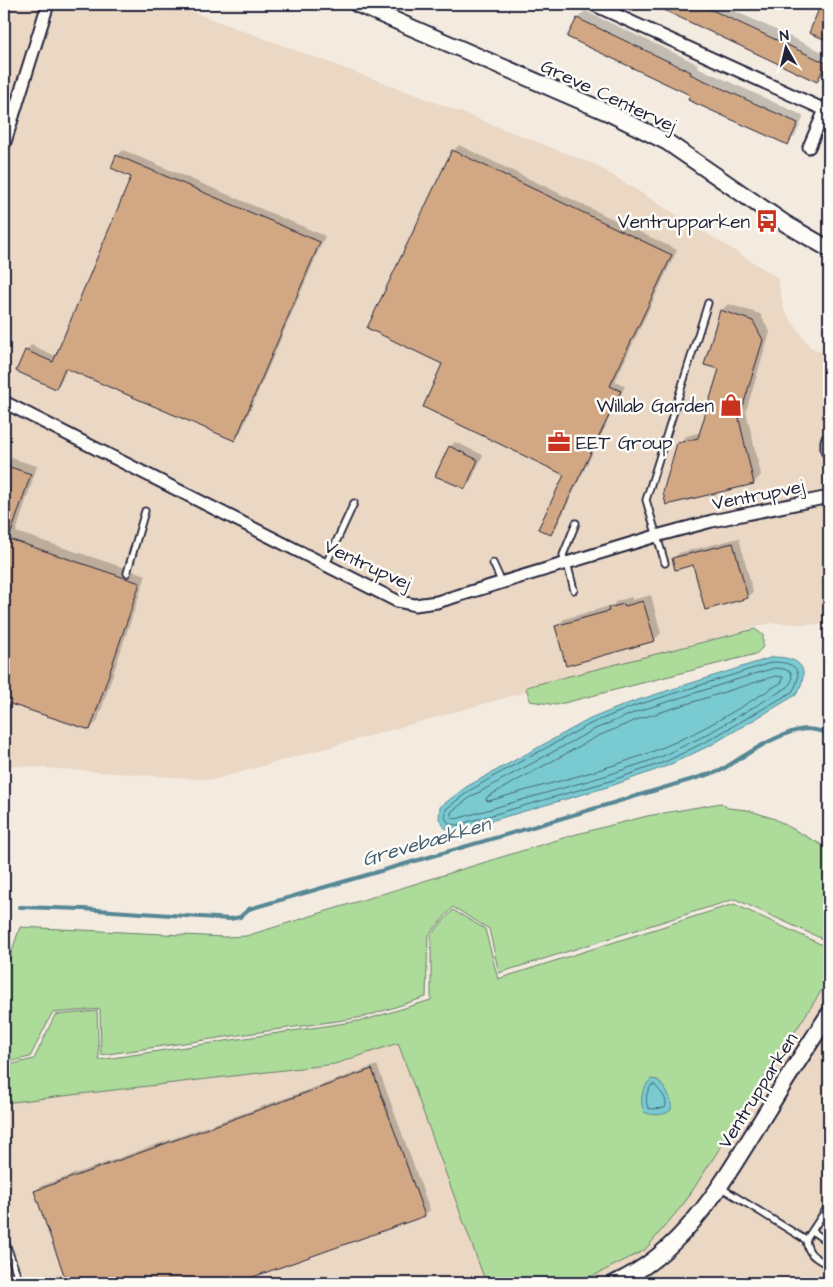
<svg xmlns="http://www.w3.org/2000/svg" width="833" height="1287" font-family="'Architects Daughter',sans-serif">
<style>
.built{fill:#ead7c4}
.green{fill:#addb9a;stroke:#687e6a}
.water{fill:#7acbd1;stroke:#578795}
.shadow{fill:#0003}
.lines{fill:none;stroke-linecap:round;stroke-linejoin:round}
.shore{stroke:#456677;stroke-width:1}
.stream{stroke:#578795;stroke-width:4}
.building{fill:#d2a884;stroke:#22223b}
.lane-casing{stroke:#22223b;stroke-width:9}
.street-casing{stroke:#22223b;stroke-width:15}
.secondary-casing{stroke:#22223b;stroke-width:19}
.lane{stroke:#fdfcf7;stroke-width:5.5}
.street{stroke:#fdfcf7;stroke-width:11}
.secondary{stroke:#fdfcf7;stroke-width:15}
.labels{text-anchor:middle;stroke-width:5;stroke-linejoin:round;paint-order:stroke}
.street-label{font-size:19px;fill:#22223b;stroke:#fdfcf7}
.poi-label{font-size:19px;fill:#22223b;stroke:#fdfcf7;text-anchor:end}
.water-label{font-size:20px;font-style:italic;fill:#415d70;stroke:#fdfcf7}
</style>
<rect width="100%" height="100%" fill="#f4ebe0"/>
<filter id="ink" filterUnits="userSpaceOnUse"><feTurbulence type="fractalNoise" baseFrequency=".02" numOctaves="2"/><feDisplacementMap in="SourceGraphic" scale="10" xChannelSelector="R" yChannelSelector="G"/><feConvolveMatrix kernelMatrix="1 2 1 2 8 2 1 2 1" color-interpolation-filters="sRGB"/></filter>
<g filter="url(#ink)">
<path class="built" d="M4 4H171L414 94 596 165 777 277 784 310 810 347 829 355V625L771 623 213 780 4 765Z
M734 904 829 948V1283H4V1074L365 1020Z"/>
<path class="green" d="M755 629 763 635V647L756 654 556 705 530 701 526 687Z
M721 803 728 808 748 810 775 819 829 849V942L735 899 499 973 489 929 453 907 428 936 426 997 364 1017 101 1055 100 1009 52 1013 30 1057 4 1063V974L20 927 224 937 246 936 573 835 647 816Z
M734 904 829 948V979L685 1202 645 1250 595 1275 561 1283H486L398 1043 335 1064 4 1103V1066L34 1059 55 1015 97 1011 99 1060 365 1020 431 1000V935L453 910 485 929 498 979Z"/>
<path class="water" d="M773 657C802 657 811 670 796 695L711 745 667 766 611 786 456 831 445 828 439 819 440 807 466 787 590 719 632 702Z
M651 1079 658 1080C665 1090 673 1097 671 1110 664 1116 652 1116 644 1112 639 1099 642 1089 651 1079Z"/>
<path class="shadow" d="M663 4H720L829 55V62L824 74 817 80 661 8Z
M585 11 698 64 697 67 804 116 795 136 787 143 692 95 578 18Z
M459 145 677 250 615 381 625 386 556 528 551 534 566 474 444 364 453 151Z
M123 150 325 236 240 434 235 439 68 367 61 382 56 387 26 351 31 345 56 356 133 176 117 156Z
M728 304 760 314 770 332 746 411 761 475 754 483 667 503 678 444 686 436 701 432 720 369 721 311Z
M455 442 483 455 470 483 464 488 450 447Z
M11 458 37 466 16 532 146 575 97 722 90 729 4 700V465Z
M739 538 753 592 748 597 694 563 674 558 679 553Z
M651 595 661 633 654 640 557 626 564 619 613 605 617 601 632 597V600Z
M377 1065 430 1210 425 1215 232 1283H68L36 1191 41 1186Z
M4 1254 14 1283H4Z"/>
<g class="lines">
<path class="shore" d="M774 662C796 662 805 672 792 692L709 740 665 762 610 781 457 825 449 824 445 817 446 809 469 791 496 775 592 723 634 706Z
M775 668 784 669 791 672 792 680 788 687 706 735 663 756 608 775 456 819 451 816V812L472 796 595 729 636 712 754 674Z
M776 676 783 677 782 682C743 706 702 732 659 749 605 771 545 784 489 801L486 800 487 797 598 736 639 719Z
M652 1085H655C660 1092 669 1099 665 1108L651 1109 648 1108C645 1100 646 1091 652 1085Z"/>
<path class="stream" d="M20 907 83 909 230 919 240 917 249 909 519 831 720 771C742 757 780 731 806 729 813 729 822 732 829 732"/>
</g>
<path class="building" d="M651 4H699L826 63 817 82Z
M821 4H829V41L809 33Z
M577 18 691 72 690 74 798 123 788 145 688 100 690 95 567 37Z
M452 150 672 255 610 386 621 391 551 535 538 529 564 475 423 407 442 364 367 328Z
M116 155 320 242 235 441 65 368 56 389 16 371 25 350 53 362 131 177 111 168Z
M720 310 753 321 763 340 739 419 754 484 666 505 663 492 677 443 698 438 719 369 704 365Z
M449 446 478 460 465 489 435 476Z
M4 465 31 474 9 539 140 583 90 730 4 702Z
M733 543 748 598 705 610 693 565 675 570 672 558Z
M643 601 655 641 566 666 555 626 609 611 608 608 624 604 625 606Z
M372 1069 425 1216 236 1283H67L34 1191Z"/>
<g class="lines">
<defs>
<path id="lane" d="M493 563 502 583
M565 563 563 555 576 523
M567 563 574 590
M665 563 646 500 708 303
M326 564 354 503
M127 573 145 511
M720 1187 806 1240 829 1205
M812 1231 829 1243
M4 1238 20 1283
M806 1240C808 1256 817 1258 829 1266"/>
<path id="street" d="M592 4 825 110 829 101
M4 145 48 4
M809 147 825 110
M4 402 397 601 415 605 437 602 656 536 712 521 829 497"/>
<path id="secondary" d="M357 4 609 113 667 142 786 224 829 249
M829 441V450
M615 1283C687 1251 727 1175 767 1111 787 1078 808 1046 829 1014"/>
</defs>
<use href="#lane" class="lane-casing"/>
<use href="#street" class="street-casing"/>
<use href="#secondary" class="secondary-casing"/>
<use href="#lane" class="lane"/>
<use href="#street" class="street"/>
<use href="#secondary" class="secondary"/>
</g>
</g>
<defs>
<symbol id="bus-bare" viewBox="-9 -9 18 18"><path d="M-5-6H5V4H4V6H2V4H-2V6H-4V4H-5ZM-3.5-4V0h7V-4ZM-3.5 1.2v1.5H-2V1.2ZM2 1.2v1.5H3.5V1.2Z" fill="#c8321e" stroke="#fdfcf7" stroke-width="2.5" paint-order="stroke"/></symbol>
<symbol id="shop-bare" viewBox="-9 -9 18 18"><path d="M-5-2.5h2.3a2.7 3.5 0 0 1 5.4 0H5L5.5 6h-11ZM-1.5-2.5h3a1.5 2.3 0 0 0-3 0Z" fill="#c8321e" stroke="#fdfcf7" stroke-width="2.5" paint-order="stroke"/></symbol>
<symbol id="office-bare" viewBox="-9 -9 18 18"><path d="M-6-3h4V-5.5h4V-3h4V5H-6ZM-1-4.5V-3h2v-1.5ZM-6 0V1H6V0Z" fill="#c8321e" stroke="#fdfcf7" stroke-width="2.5" paint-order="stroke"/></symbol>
</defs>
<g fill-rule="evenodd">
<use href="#bus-bare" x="751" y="205" width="32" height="32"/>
<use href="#shop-bare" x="715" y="389" width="32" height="32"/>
<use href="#office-bare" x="543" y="426" width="32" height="32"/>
</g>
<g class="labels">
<g class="street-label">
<text transform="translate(609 95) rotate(25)" y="7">Greve Centervej</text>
<text transform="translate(758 494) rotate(-11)" y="7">Ventrupvej</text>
<text transform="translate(368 564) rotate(25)" y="7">Ventrupvej</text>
<text transform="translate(757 1090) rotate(-58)" y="7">Ventrupparken</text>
</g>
<g class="poi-label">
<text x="750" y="228">Ventrupparken</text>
<text x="714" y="412">Willab Garden</text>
<text x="576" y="449" text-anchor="start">EET Group</text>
</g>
<g class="water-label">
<text transform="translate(426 841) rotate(-16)" y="7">Grevebækken</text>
</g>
</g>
<rect width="833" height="1287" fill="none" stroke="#fdfcf7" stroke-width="20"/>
<rect x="10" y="10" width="813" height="1267" fill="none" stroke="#22223b" stroke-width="2" filter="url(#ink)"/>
<g transform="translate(786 48) rotate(352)" stroke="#fdfcf7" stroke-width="4" paint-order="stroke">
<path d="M0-4L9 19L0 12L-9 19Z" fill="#22223b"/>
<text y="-8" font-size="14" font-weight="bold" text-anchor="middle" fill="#22223b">N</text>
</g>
</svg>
